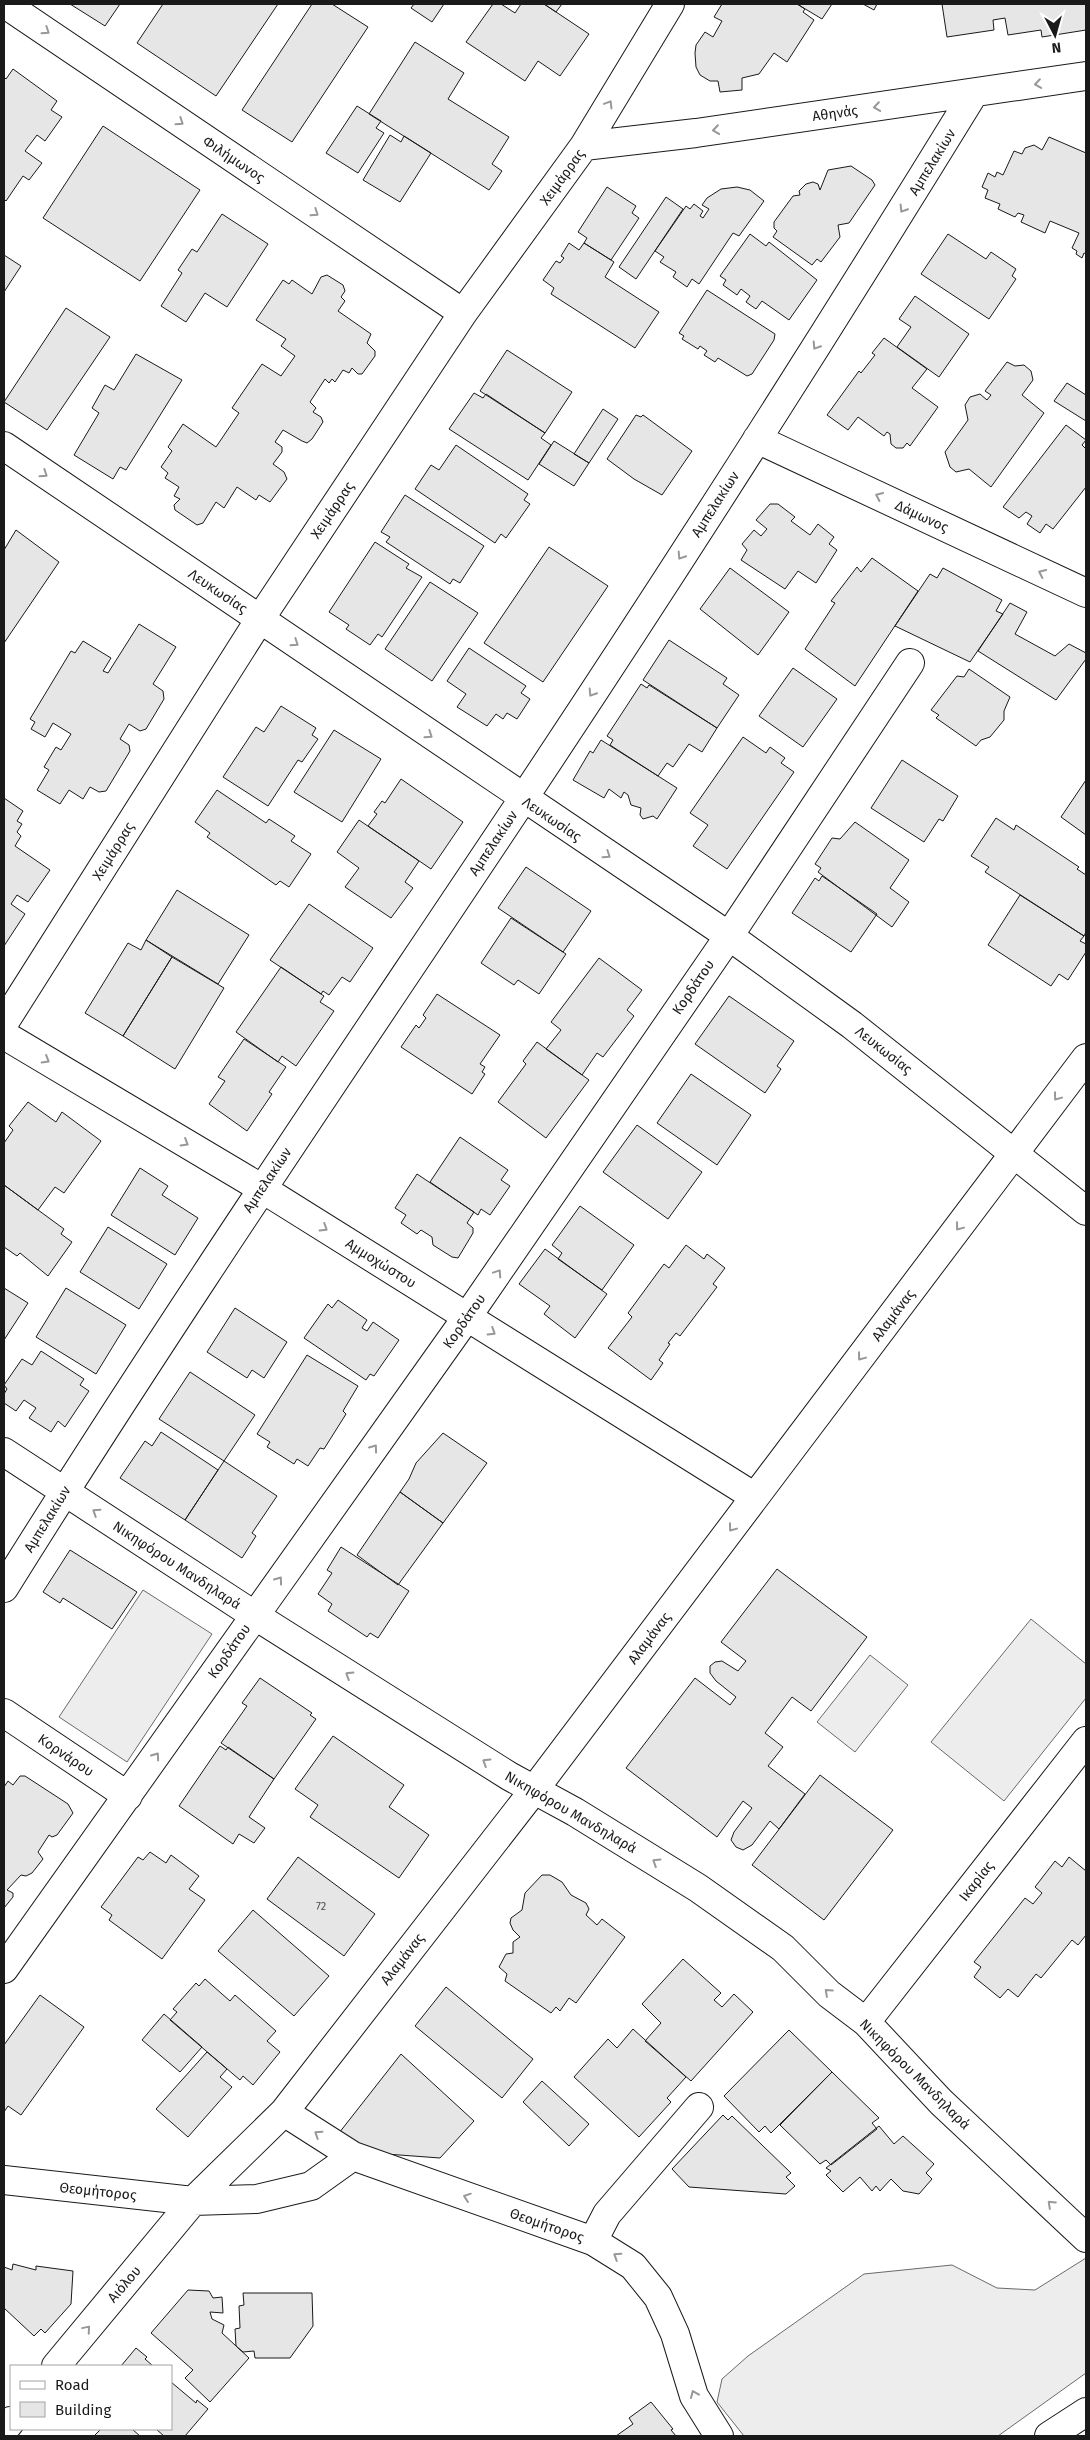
<svg xmlns="http://www.w3.org/2000/svg" width="1090" height="2440" font-family="'Fira Sans',sans-serif">
<style>
.built{fill:#ededed;stroke:#6a6a6a}
.building{fill:#e6e6e6;stroke:#1a1a1a}
.lines{fill:none;stroke-linecap:round;stroke-linejoin:round}
.minor-casing{stroke:#1a1a1a;stroke-width:30}
.tertiary-casing{stroke:#1a1a1a;stroke-width:30}
.minor{stroke:#fff;stroke-width:28}
.tertiary{stroke:#fff;stroke-width:28}
.oneway{stroke:#989898}
.labels{text-anchor:middle;stroke-width:4;stroke-linejoin:round;paint-order:stroke}
.number-label{font-size:11px;fill:#4d4d4d}
.street-label{font-size:14px;fill:#1a1a1a;stroke:#fff}
</style>
<rect width="100%" height="100%" fill="#fff"/>
<path class="built" d="M143 1590 212 1634 127 1762 59 1717Z
M1031 1619 1086 1664V1698L1004 1801 931 1742Z
M870 1655 908 1685 855 1752 817 1722Z
M1086 2258V2373L998 2436H744L717 2402 722 2379 748 2356 864 2274 952 2265 997 2288 1035 2290Z"/>
<path class="building" d="M70 4H120L105 26Z
M163 4H278L216 96 137 43Z
M312 4H332L368 27 292 142 242 110Z
M414 4H444L432 22 411 8Z
M493 4H501L515 13 521 4H544L589 34 560 76 538 61 525 81 466 42Z
M544 4H562L556 12Z
M722 4H797L805 9 803 12 814 20 787 62 774 53 759 74 742 78V90L720 92 718 81H710L700 75 696 67 695 53 696 45 705 32 713 37 722 21 714 17Z
M797 4H832L822 19Z
M863 4H877L874 10Z
M942 4H1086V30L1042 37 1041 30 1008 35 1005 18 993 20 994 30 947 37Z
M415 42 464 73 448 99 509 137 492 164 502 171 489 190 369 114Z
M13 69 57 101 51 110 62 117 45 141 37 135 25 151 42 163 29 180 23 176 6 201 4 199V77L6 79Z
M357 106 381 121 376 128 384 133 358 173 326 153Z
M103 126 200 190 140 281 43 218Z
M390 135 401 142 404 136 431 153 400 202 363 180Z
M1049 137 1086 153V254L1084 253 1082 258 1076 254 1077 251 1072 248 1079 233 1050 221 1045 233 1021 222 1024 215 1018 213 1015 217 998 209 1000 204 985 198 988 190 982 187 988 173 995 177 997 172 1003 175 1014 151 1022 154 1025 148 1034 145 1042 150Z
M851 166 872 180 875 185 849 223 838 225 840 237 821 262 817 259 812 265 773 237 777 231 774 228V222L793 196 800 195 799 191 806 184 813 182 818 184 820 190 828 170Z
M607 187 636 206 632 213 639 218 611 260 584 243 587 238 578 232Z
M737 187 750 190 764 201 739 236 733 233 699 284 692 279 687 287 673 277 676 272 660 262 664 257 655 251 686 206 690 209 694 204 703 211 700 216 703 218 709 209 702 205 707 198 721 189Z
M666 197 683 209 636 279 619 267Z
M222 214 268 244 227 307 205 293 186 322 161 306 182 273 178 270 192 249 197 252Z
M750 234 766 246 769 242 817 280 789 320 762 301 756 309 746 302 750 296 741 289 737 295 723 285 726 280 720 276Z
M948 234 986 259 991 252 1016 269 1012 276 1016 279 989 319 921 274Z
M569 243 579 250 584 243 611 260 614 262 605 277 659 312 635 348 551 294 554 288 543 280 556 261 560 263 564 258 561 256Z
M4 255 21 266 4 292Z
M327 275 343 285 345 291 341 297 345 301 338 311 371 334 367 343 375 351V356L362 374H358L352 368 349 373 343 370 335 382 332 379 329 383 325 379 310 402 316 408 313 412 321 417 323 422 312 439 307 443 302 441 283 430 275 442 282 447V452L273 464 284 472 287 479 270 502 259 495 256 500 237 487 224 508 216 502 203 523 197 525 175 510 174 505 180 499 174 496 179 487 165 478 168 473 161 467 172 451 168 447 183 424 216 447 239 413 232 408 262 364 281 376 295 356 281 346 286 339 256 320 283 280 289 284 292 280 312 294 321 277Z
M707 290 775 334 774 340 752 374 747 376 718 358 715 362 704 355 707 351 700 346 698 349 682 339 684 336 679 333Z
M915 296 969 334 939 377 897 347 911 327 899 319Z
M66 308 110 337 47 430 4 402Z
M884 338 927 369 912 388 938 407 910 446 907 443 903 448H896L891 444 890 434 887 432 884 436 858 417 848 430 827 415 859 371 861 373 875 355 872 353Z
M507 350 572 392 545 433 480 391Z
M136 354 182 380 126 470 120 467 113 479 74 455 99 413 92 408 105 385 114 390Z
M1007 362 1015 366 1024 365 1031 371 1033 380 1022 395 1044 413 991 487 969 469 956 472 950 467 945 452 968 420 965 405 970 397 980 394 987 400 991 395 985 391Z
M1067 383 1086 395V421L1054 401Z
M474 393 483 398 486 394 545 433 541 438 551 445 528 480 449 429Z
M603 409 618 419 589 463 574 454Z
M636 415 641 417 643 415 692 451 662 495 634 479 607 459Z
M1066 425 1086 440 1082 445 1086 449V487L1053 529 1046 524 1040 533 1027 524 1032 516 1026 512 1019 518 1003 507Z
M554 441 589 463 574 486 539 464Z
M456 445 528 494 524 500 530 504 506 538 501 534 495 543 415 489 431 465 439 470Z
M405 495 484 546 460 583 453 579 450 584 386 542 390 537 381 532Z
M770 504H778L795 517 791 521 810 535 818 524 834 537 829 544 837 550 816 583 798 571 785 589 741 560 747 550 742 544 754 530 761 536 767 529 756 520Z
M16 530 59 562 4 643V550Z
M375 542 409 564 406 568 422 577 382 637 378 634 370 645 346 629 349 625 329 612Z
M549 547 608 586 543 682 484 643Z
M872 558 918 591 855 686 805 649 835 603 831 601 857 567 861 572Z
M730 568 789 612 758 655 700 609Z
M943 568 1002 600 996 611 1003 614 970 662 895 626 930 574 937 578Z
M430 582 478 613 432 681 385 649Z
M1010 603 1027 612 1015 634 1055 656 1069 644 1086 653V659L1056 700 978 651Z
M139 624 176 647 153 684 163 691 164 699 146 729 140 731 129 724 120 739 129 745 130 751 106 791 99 792 90 787 83 799 69 790 60 804 37 790 49 770 44 767 56 747 61 750 71 734 53 723 45 737 31 729 35 722 30 719 71 651 75 653 83 641 111 658 103 671 108 673Z
M669 640 727 678 723 684 739 695 717 728 643 680Z
M469 648 526 686 521 693 530 699 517 719 507 713 503 719 496 714 487 726 457 707 466 694 447 681Z
M793 668 837 699 803 747 759 716Z
M969 669 1010 697 1004 711V720L990 737 981 740 976 746 936 718 939 715 931 710 957 676 964 677Z
M641 684 647 688 649 685 717 728 702 752 689 744 673 767 667 763 658 776 610 745 613 740 607 736Z
M281 706 316 728 312 735 318 739 302 762 298 760 268 806 223 777 256 727 264 732Z
M334 730 381 759 342 822 294 792Z
M743 737 766 753 770 747 785 758 781 763 794 772 727 869 693 846 708 825 690 813Z
M601 740 677 788 657 819 653 816 643 819 640 815 641 808 631 805 628 795 624 792 621 798 609 789 604 798 573 780 590 751 593 753Z
M902 760 958 796 943 821 939 819 924 842 871 808Z
M401 779 463 822 431 869 368 826 377 814 374 812 382 801 385 803Z
M1086 780V835L1061 817Z
M217 790 266 823 269 819 295 836 291 841 311 854 289 887 280 881 276 885 207 837 210 833 195 822Z
M4 798 23 811 17 821 22 824 17 832 21 836 15 846 50 870 28 902 17 895 11 904 25 914 4 946Z
M996 818 1014 830 1016 825 1079 867 1077 869 1086 875V932L1084 936 985 872 989 867 971 856Z
M359 820 419 861 405 882 413 888 391 918 345 887 359 868 337 852Z
M855 822 909 860 890 888 909 902 892 927 818 872 821 868 815 864 832 838 840 839Z
M526 867 591 911 563 952 498 908Z
M822 876 877 914 851 952 792 913 815 878 819 881Z
M177 890 249 935 218 984 146 940Z
M1020 895 1084 936 1080 941 1086 944V952L1068 980 1059 974 1051 986 988 945Z
M309 904 373 948 350 982 342 977 329 995 323 991 321 994 270 960Z
M511 918 566 954 539 994 518 980 514 985 481 963Z
M146 940 172 957 123 1036 85 1013 128 943 141 950Z
M172 957 224 988 175 1069 123 1036Z
M599 958 642 990 627 1010 634 1016 603 1057 597 1053 582 1075 546 1049 561 1030 551 1022Z
M281 967 324 996 320 1002 334 1011 296 1066 282 1056 278 1062 236 1032Z
M437 994 500 1035 480 1064 485 1067 482 1072 485 1074 472 1094 401 1047 416 1025 419 1028 426 1018 423 1015Z
M729 996 794 1041 777 1066 781 1069 765 1093 695 1044Z
M244 1039 286 1067 269 1092 272 1094 247 1131 209 1104 225 1081 218 1077Z
M537 1042 589 1080 546 1138 498 1102 526 1064 523 1061Z
M691 1074 751 1115 717 1165 657 1123Z
M28 1102 56 1122 62 1112 101 1141 64 1193 55 1187 38 1210 4 1185V1143L13 1130 9 1126Z
M637 1125 702 1172 668 1219 603 1172Z
M460 1137 508 1170 501 1180 510 1186 490 1215 481 1209 478 1215 430 1182Z
M140 1168 168 1186 162 1195 198 1218 175 1255 111 1215Z
M417 1174 474 1212 467 1223 473 1228V1233L458 1258 452 1257 433 1245 432 1237 421 1230 417 1234 401 1223 406 1215 395 1208Z
M4 1185 64 1229 61 1234 72 1242 48 1276 20 1253 17 1256 4 1247Z
M580 1206 634 1245 602 1290 558 1259 562 1253 552 1245Z
M108 1227 167 1264 139 1309 80 1272Z
M686 1245 704 1259 707 1254 725 1268 713 1284 717 1287 680 1336 676 1333 668 1343 670 1344 659 1360 663 1363 651 1380 608 1348 632 1317 628 1313 664 1264 669 1268Z
M545 1249 607 1294 575 1338 544 1314 550 1306 519 1284Z
M4 1288 28 1303 4 1340Z
M66 1288 126 1325 96 1374 36 1337Z
M338 1300 367 1320 362 1328 367 1331 373 1322 399 1340 374 1376 370 1374 366 1380 304 1338 328 1304 332 1308Z
M235 1308 287 1342 264 1378 252 1370 247 1378 207 1352Z
M41 1351 84 1379 80 1385 89 1391 65 1427 58 1421 51 1432 29 1418 36 1408 24 1400 16 1411 4 1403V1394L7 1389 4 1385 22 1359 32 1365Z
M307 1355 358 1386 343 1411 346 1414 324 1449 320 1448 308 1466 297 1459 294 1464 267 1447 270 1442 257 1434Z
M190 1372 255 1415 224 1461 159 1419Z
M161 1432 218 1470 185 1520 120 1478 145 1441 152 1446Z
M443 1433 487 1463 443 1523 400 1492 409 1479 416 1463Z
M224 1461 277 1496 252 1533 256 1536 242 1558 185 1520Z
M400 1492 443 1523 398 1585 357 1555Z
M341 1547 409 1591 378 1638 370 1633 367 1637 328 1611 332 1604 318 1594 332 1573 327 1570Z
M70 1550 137 1592 112 1629 63 1598 60 1603 43 1592Z
M777 1569 867 1637 811 1711 792 1697 765 1733 783 1747 768 1766 805 1794 779 1829 770 1821 752 1845 743 1850 736 1847 731 1840 734 1832 752 1808 743 1801 717 1837 626 1768 695 1678 730 1705 736 1697 716 1681 710 1673V1666L715 1662 722 1661 738 1671 746 1661 721 1642Z
M260 1678 312 1713 310 1715 316 1719 274 1779 221 1743 247 1706 242 1703Z
M333 1736 404 1785 389 1807 429 1835 399 1878 310 1817 318 1805 295 1789Z
M220 1746 226 1750 228 1747 274 1779 249 1817 265 1828 254 1843 239 1834 233 1844 179 1806Z
M820 1775 893 1830 824 1920 752 1865Z
M20 1776H25L68 1804 73 1813 57 1835 52 1837 49 1835 38 1852 43 1859 32 1873 26 1876 21 1875 7 1890 13 1893V1897L4 1908V1787L8 1781 13 1785Z
M150 1852 166 1863 171 1855 199 1876 189 1889 205 1900 162 1959 109 1920 112 1915 101 1907 138 1857 143 1860Z
M298 1857 375 1914 344 1956 267 1899Z
M1069 1857 1086 1871V1935L1078 1945 1072 1940 1041 1978 1036 1974 1018 1997 1008 1989 1000 1998 974 1977 981 1967 974 1962 1025 1898 1033 1904 1042 1893 1035 1887 1055 1861 1062 1867Z
M542 1875H550L562 1882 571 1895 586 1903 589 1909 586 1915 597 1925 602 1919 625 1937 576 2003 569 1998 560 2011 556 2007 551 2013 505 1981 507 1974 499 1967 506 1954 513 1953V1942L520 1937 513 1930 510 1923 511 1918 522 1910 525 1893Z
M253 1910 329 1976 294 2016 218 1951Z
M683 1959 721 1993 714 2000 722 2007 734 1994 753 2012 691 2081 645 2041 661 2023 642 2004Z
M205 1979 230 2001 235 1995 276 2031 267 2041 280 2052 253 2085 243 2076 240 2080 170 2020 177 2012 173 2009 196 1983 199 1986Z
M446 1987 533 2059 502 2098 415 2026Z
M40 1995 84 2027 21 2115 8 2106 4 2112V2045Z
M164 2014 202 2047 180 2072 142 2040Z
M633 2029 686 2077 667 2098 671 2102 639 2137 574 2077 608 2039 617 2048Z
M789 2030 832 2072 771 2133 765 2126 759 2132 724 2096Z
M207 2052 227 2069 220 2077 232 2087 188 2137 156 2109Z
M401 2054 474 2121 440 2158 359 2152 339 2133Z
M832 2072 879 2118 872 2123 877 2129 831 2165 826 2160 820 2164 780 2125Z
M542 2081 589 2124 569 2146 523 2102Z
M723 2115 728 2120 732 2116 791 2173 786 2177 795 2186 786 2194 689 2187 672 2169Z
M879 2126 894 2144 903 2136 934 2164 926 2173 932 2179 919 2194 903 2191 891 2179 880 2191 876 2186 872 2191 860 2177 843 2192 826 2175 831 2171 826 2168Z
M13 2264 36 2270V2266L73 2271 71 2304 45 2333 41 2329 34 2336 4 2308V2267L12 2270Z
M188 2290 209 2291 213 2298 222 2297 223 2313 210 2312 212 2319 224 2325 222 2333 249 2358 210 2402 185 2378 193 2370 151 2333Z
M243 2293H312L313 2326 290 2358H255L254 2351 243 2352 236 2346 235 2329 240 2328 239 2306 244 2305Z
M136 2348 147 2357 145 2359 153 2366H121Z
M171 2382 196 2403 197 2400 208 2409 185 2436H164L156 2429H171Z
M651 2402 673 2429 671 2430 676 2436H616L633 2424 629 2418Z
M101 2429H132L140 2436H94Z"/>
<g class="lines">
<defs>
<path id="minor" d="M5 4 463 313
M584 146 696 133 1086 76
M757 439 1086 593
M4 446 729 936 852 1025 1086 1211
M4 1023 260 619 463 313 584 146 670 4
M4 1035 261 1188 755 1497
M4 1452 254 1615 509 1776 575 1812 698 1888 783 1948 829 1994 866 2022 941 2102 1086 2238
M4 1588C170 1322 347 1063 521 802 676 569 827 332 974 93
M4 1713 128 1796
M4 1969 467 1317 729 936 910 663
M866 2022 1086 1741
M284 2112 353 2156 593 2241 633 2266 658 2297 675 2334 694 2396 719 2436
M4 2180 193 2201 257 2199 311 2186 353 2156
M593 2241 607 2214 699 2107
M56 2366 193 2201 284 2112 534 1790 1086 1058
M4 2430 11 2421"/>
<path id="tertiary" d="M1049 2436 1086 2412"/>
</defs>
<use href="#minor" class="minor-casing"/>
<use href="#tertiary" class="tertiary-casing"/>
<use href="#minor" class="minor"/>
<use href="#tertiary" class="tertiary"/>
</g>
<defs><path id="oneway-chevron" d="M-2-3.5L2.5 0L-2 3.5" fill="none" stroke-width="1.6" stroke-linecap="round" stroke-linejoin="round" transform="scale(1.25)"/></defs>
<g class="oneway">
<use href="#oneway-chevron" transform="translate(46 31) rotate(34)"/>
<use href="#oneway-chevron" transform="translate(1038 84) rotate(172)"/>
<use href="#oneway-chevron" transform="translate(609 104) rotate(-59)"/>
<use href="#oneway-chevron" transform="translate(877 107) rotate(172)"/>
<use href="#oneway-chevron" transform="translate(180 122) rotate(34)"/>
<use href="#oneway-chevron" transform="translate(716 130) rotate(172)"/>
<use href="#oneway-chevron" transform="translate(903 209) rotate(122)"/>
<use href="#oneway-chevron" transform="translate(315 213) rotate(34)"/>
<use href="#oneway-chevron" transform="translate(816 346) rotate(123)"/>
<use href="#oneway-chevron" transform="translate(44 474) rotate(34)"/>
<use href="#oneway-chevron" transform="translate(879 496) rotate(-155)"/>
<use href="#oneway-chevron" transform="translate(681 556) rotate(123)"/>
<use href="#oneway-chevron" transform="translate(1042 573) rotate(-155)"/>
<use href="#oneway-chevron" transform="translate(295 643) rotate(34)"/>
<use href="#oneway-chevron" transform="translate(592 693) rotate(123)"/>
<use href="#oneway-chevron" transform="translate(429 735) rotate(34)"/>
<use href="#oneway-chevron" transform="translate(607 855) rotate(34)"/>
<use href="#oneway-chevron" transform="translate(46 1060) rotate(31)"/>
<use href="#oneway-chevron" transform="translate(1057 1097) rotate(127)"/>
<use href="#oneway-chevron" transform="translate(185 1143) rotate(31)"/>
<use href="#oneway-chevron" transform="translate(959 1227) rotate(127)"/>
<use href="#oneway-chevron" transform="translate(324 1228) rotate(32)"/>
<use href="#oneway-chevron" transform="translate(498 1273) rotate(-56)"/>
<use href="#oneway-chevron" transform="translate(492 1332) rotate(32)"/>
<use href="#oneway-chevron" transform="translate(861 1357) rotate(127)"/>
<use href="#oneway-chevron" transform="translate(374 1448) rotate(-54)"/>
<use href="#oneway-chevron" transform="translate(96 1512) rotate(-147)"/>
<use href="#oneway-chevron" transform="translate(732 1528) rotate(127)"/>
<use href="#oneway-chevron" transform="translate(279 1580) rotate(-54)"/>
<use href="#oneway-chevron" transform="translate(349 1675) rotate(-148)"/>
<use href="#oneway-chevron" transform="translate(156 1756) rotate(-55)"/>
<use href="#oneway-chevron" transform="translate(486 1762) rotate(-148)"/>
<use href="#oneway-chevron" transform="translate(656 1862) rotate(-148)"/>
<use href="#oneway-chevron" transform="translate(828 1992) rotate(-138)"/>
<use href="#oneway-chevron" transform="translate(318 2134) rotate(-147)"/>
<use href="#oneway-chevron" transform="translate(467 2197) rotate(-161)"/>
<use href="#oneway-chevron" transform="translate(1051 2204) rotate(-137)"/>
<use href="#oneway-chevron" transform="translate(617 2256) rotate(-147)"/>
<use href="#oneway-chevron" transform="translate(87 2329) rotate(-50)"/>
<use href="#oneway-chevron" transform="translate(694 2394) rotate(-113)"/>
</g>
<g class="labels">
<g class="number-label">
<text x="321" y="1910">72</text>
</g>
<g class="street-label">
<text transform="translate(835 113) rotate(-8)" y="5">Αθηνάς</text>
<text transform="translate(234 159) rotate(34)" y="5">Φιλήμωνος</text>
<text transform="translate(932 162) rotate(-58)" y="5">Αμπελακίων</text>
<text transform="translate(562 177) rotate(-54)" y="5">Χειμάρρας</text>
<text transform="translate(715 504) rotate(-57)" y="5">Αμπελακίων</text>
<text transform="translate(332 510) rotate(-56)" y="5">Χειμάρρας</text>
<text transform="translate(922 516) rotate(25)" y="5">Δάμωνος</text>
<text transform="translate(218 591) rotate(34)" y="5">Λευκωσίας</text>
<text transform="translate(552 819) rotate(34)" y="5">Λευκωσίας</text>
<text transform="translate(493 843) rotate(-56)" y="5">Αμπελακίων</text>
<text transform="translate(113 851) rotate(-58)" y="5">Χειμάρρας</text>
<text transform="translate(693 987) rotate(-56)" y="5">Κορδάτου</text>
<text transform="translate(884 1050) rotate(38)" y="5">Λευκωσίας</text>
<text transform="translate(267 1180) rotate(-56)" y="5">Αμπελακίων</text>
<text transform="translate(381 1263) rotate(32)" y="5">Αμμοχώστου</text>
<text transform="translate(893 1315) rotate(-53)" y="5">Αλαμάνας</text>
<text transform="translate(464 1321) rotate(-55)" y="5">Κορδάτου</text>
<text transform="translate(47 1519) rotate(-58)" y="5">Αμπελακίων</text>
<text transform="translate(177 1565) rotate(33)" y="5">Νικηφόρου Μανδηλαρά</text>
<text transform="translate(649 1638) rotate(-53)" y="5">Αλαμάνας</text>
<text transform="translate(229 1651) rotate(-55)" y="5">Κορδάτου</text>
<text transform="translate(66 1755) rotate(34)" y="5">Κορνάρου</text>
<text transform="translate(571 1812) rotate(30)" y="5">Νικηφόρου Μανδηλαρά</text>
<text transform="translate(976 1881) rotate(-52)" y="5">Ικαρίας</text>
<text transform="translate(402 1959) rotate(-52)" y="5">Αλαμάνας</text>
<text transform="translate(915 2074) rotate(45)" y="5">Νικηφόρου Μανδηλαρά</text>
<text transform="translate(98 2191) rotate(6)" y="5">Θεομήτορος</text>
<text transform="translate(547 2225) rotate(19)" y="5">Θεομήτορος</text>
<text transform="translate(124 2284) rotate(-50)" y="5">Αιόλου</text>
</g>
</g>
<rect width="1090" height="2440" fill="none" stroke="#1a1a1a" stroke-width="10"/>
<rect x="10" y="2365" width="162" height="65" fill="#ffffff" stroke="#a3a3a3"/>
<rect x="20" y="2381" width="25" height="8" fill="#ffffff" stroke="#a3a3a3"/>
<text x="55" y="2390" font-size="15" fill="#1a1a1a">Road</text>
<rect x="20" y="2402" width="25" height="15" fill="#e6e6e6" stroke="#a3a3a3"/>
<text x="55" y="2415" font-size="15" fill="#1a1a1a">Building</text>
<g transform="translate(1055 35) rotate(174)" stroke="#ffffff" stroke-width="4" paint-order="stroke">
<path d="M0-4L9 19L0 12L-9 19Z" fill="#1a1a1a"/>
<text y="-8" font-size="14" font-weight="bold" text-anchor="middle" fill="#1a1a1a">N</text>
</g>
</svg>
